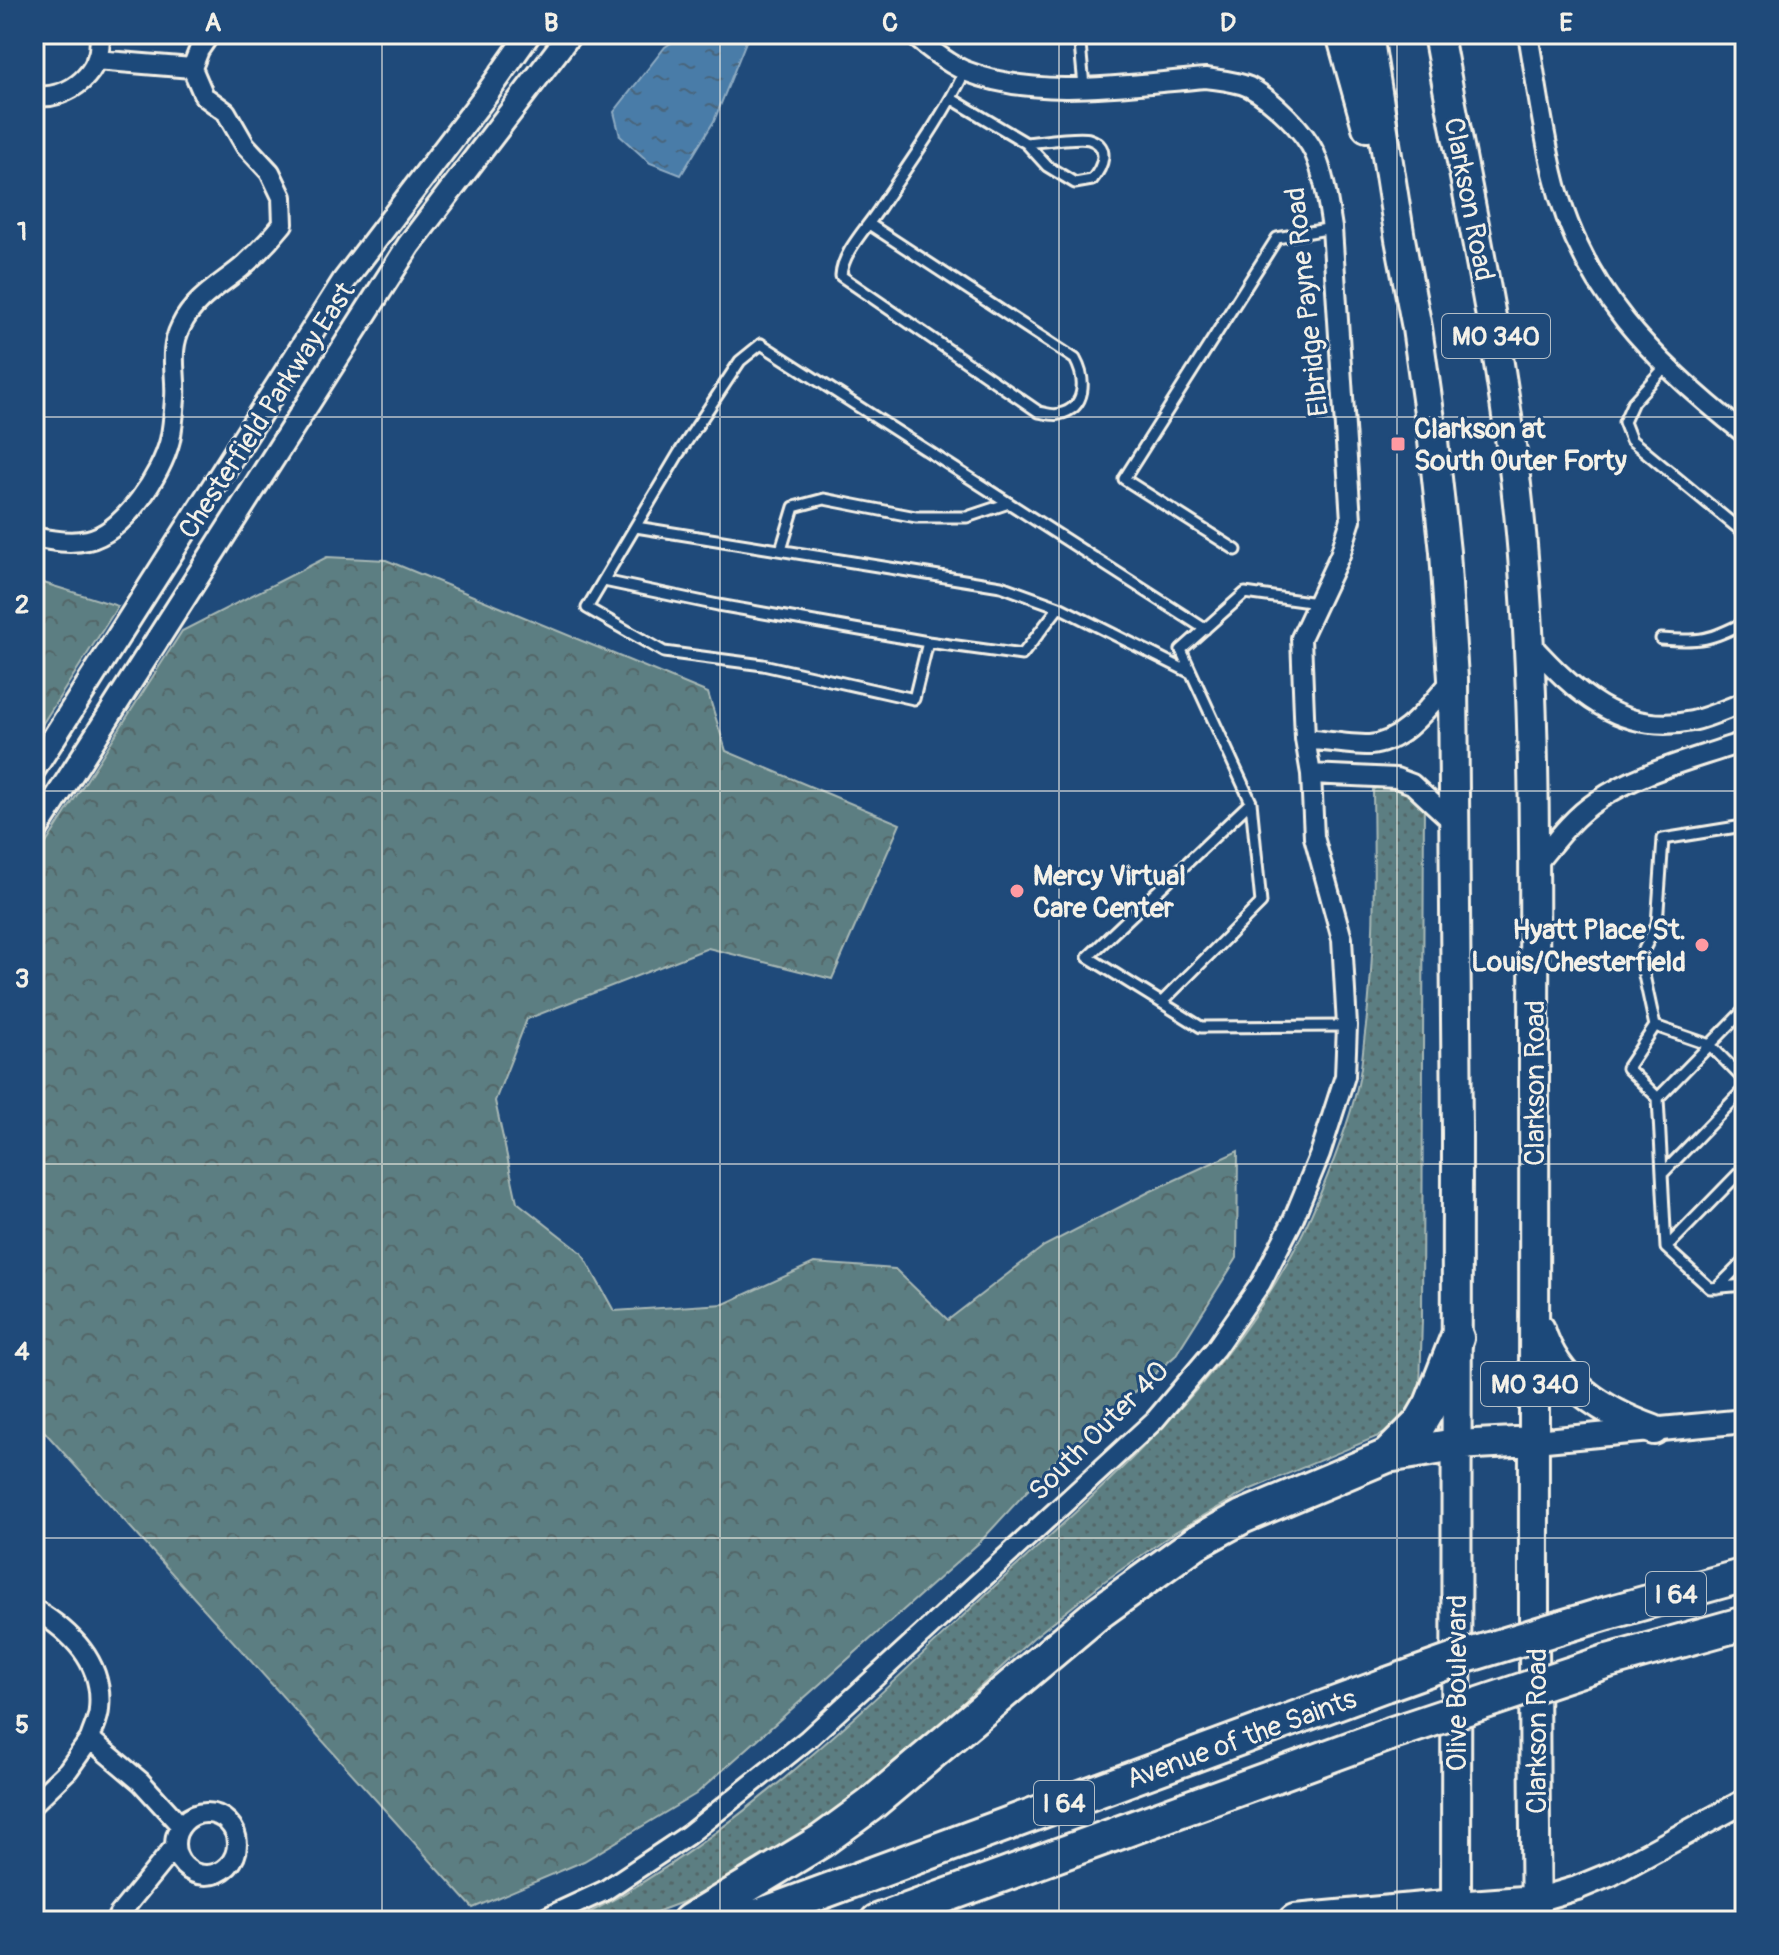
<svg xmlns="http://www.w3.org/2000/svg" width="1779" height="1955" font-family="Pangolin,sans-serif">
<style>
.grass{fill:url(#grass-dots);stroke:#a8b8b5;stroke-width:2}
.forest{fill:url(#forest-crowns);stroke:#a8b8b5;stroke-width:2}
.water{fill:url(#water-ripples);stroke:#8eabc2;stroke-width:2}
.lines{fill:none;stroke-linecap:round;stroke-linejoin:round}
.service-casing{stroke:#f4f1e8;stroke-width:15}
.minor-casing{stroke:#f4f1e8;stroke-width:24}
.tertiary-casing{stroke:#f4f1e8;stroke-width:28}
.primary-casing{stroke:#f4f1e8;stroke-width:34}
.motorway-casing{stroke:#f4f1e8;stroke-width:38}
.service{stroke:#1f4a7a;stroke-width:9}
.minor{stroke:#1f4a7a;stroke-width:18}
.tertiary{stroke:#1f4a7a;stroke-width:22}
.primary{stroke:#1f4a7a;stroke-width:28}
.motorway{stroke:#1f4a7a;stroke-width:32}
.motorway-bridge-casing{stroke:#f4f1e8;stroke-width:38;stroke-linecap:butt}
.motorway-bridge{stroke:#1f4a7a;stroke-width:32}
.grid{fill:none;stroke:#f4f1e8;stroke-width:2;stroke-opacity:0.55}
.poi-dot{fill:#ff9aa2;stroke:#1f4a7a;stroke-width:3}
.labels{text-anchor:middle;stroke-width:6;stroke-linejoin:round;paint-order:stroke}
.shield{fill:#1f4a7a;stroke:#b4bfc7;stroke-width:2}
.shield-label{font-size:26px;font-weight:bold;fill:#f4f1e8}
.street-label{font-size:28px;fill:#f4f1e8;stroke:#1f4a7a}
.poi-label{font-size:28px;font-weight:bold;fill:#f4f1e8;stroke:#1f4a7a;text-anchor:start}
.neatline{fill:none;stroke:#f4f1e8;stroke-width:3}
.grid-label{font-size:26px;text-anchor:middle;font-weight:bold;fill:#f4f1e8}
</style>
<defs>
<pattern id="grass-dots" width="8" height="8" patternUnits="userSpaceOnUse" patternTransform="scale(2)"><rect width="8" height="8" fill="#5c7e82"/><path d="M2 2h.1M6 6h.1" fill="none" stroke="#536667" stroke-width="1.8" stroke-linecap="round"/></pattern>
<pattern id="forest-crowns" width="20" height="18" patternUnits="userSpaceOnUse" patternTransform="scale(2)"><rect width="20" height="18" fill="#5c7e82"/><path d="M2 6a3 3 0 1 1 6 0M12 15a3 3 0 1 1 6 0" fill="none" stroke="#536667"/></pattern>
<pattern id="water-ripples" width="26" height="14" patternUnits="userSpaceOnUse" patternTransform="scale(2)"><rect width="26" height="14" fill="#4a7ca8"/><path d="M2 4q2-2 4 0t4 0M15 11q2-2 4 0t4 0" fill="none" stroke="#4a657c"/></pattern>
</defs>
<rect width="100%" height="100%" fill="#1f4a7a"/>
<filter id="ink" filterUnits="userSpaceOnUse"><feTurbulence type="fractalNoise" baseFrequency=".0125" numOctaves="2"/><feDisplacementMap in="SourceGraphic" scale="16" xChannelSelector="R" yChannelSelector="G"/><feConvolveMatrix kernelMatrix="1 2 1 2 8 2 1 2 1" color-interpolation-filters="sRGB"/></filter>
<g filter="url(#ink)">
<path class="grass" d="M1386 780 1424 792 1422 1319 1420 1389 1409 1413 1388 1432 1249 1490 1175 1532 1102 1583 1033 1638 885 1775 817 1826 740 1873 683 1902 632 1921H573C724 1847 860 1713 982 1598 1105 1484 1242 1372 1311 1215 1329 1174 1348 1128 1358 1084 1362 1067 1363 1049 1365 1033 1376 952 1374 871 1373 790Z"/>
<path class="forest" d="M327 557 386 560 708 693 726 751 900 824 832 979 708 948 527 1019 495 1101 517 1202 582 1253 614 1311 724 1304 814 1263 895 1269 948 1320 1044 1246 1151 1191 1238 1151 1237 1258 1175 1356 1050 1466 981 1541 696 1794 584 1861 473 1908 34 1420V862L182 631Z
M34 580 118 606 34 737Z"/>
<path class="water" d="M684 34H749L714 121 681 175 650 163 620 136 614 112 665 47Z"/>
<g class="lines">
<defs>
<path id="service" d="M1079 34 1084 86
M952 99 1026 143 1047 166 1075 183 1092 180C1102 168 1112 146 1089 139 1079 136 1039 142 1026 143
M869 224 1075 359C1086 379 1087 408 1059 414 1054 416 1045 413 1039 412L841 276C842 254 864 231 877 212 907 166 941 121 965 71
M1665 367 1633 402 1624 422 1631 440 1745 534
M636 527 1001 586 1059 607
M781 550 794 507 824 499 916 517H967L1009 503
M1236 550 1124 479 1277 238 1332 228
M604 581 718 605 928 642
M1317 603 1245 593 1181 650 1251 802 1088 957 1201 1027 1347 1026
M1661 639C1700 642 1711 640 1745 622
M1191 673 1059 607 1022 655 928 642 914 699 763 665 664 652 587 608 679 453 740 361 761 344 1205 629
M1745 828 1743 826 1663 839 1657 924 1640 957 1655 1026 1710 1045 1745 1081
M1162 1002 1261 903 1251 802
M1745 1009 1658 1098 1666 1248 1710 1288 1745 1285
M1655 1026 1627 1068 1658 1098
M1662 1174 1745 1088
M1666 1248 1745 1167
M1717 1288 1745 1260"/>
<path id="minor" d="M1528 34C1536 80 1542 127 1553 173 1580 290 1655 363 1745 434
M96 60 192 68
M192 68 199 50 210 34
M34 96C69 101 105 71 99 34
M34 537C52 541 70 544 88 540 124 532 162 474 170 440 173 427 174 411 175 398 177 373 168 352 181 326 194 299 219 286 241 268 257 254 270 240 283 224L282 197 270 172 245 145 226 112 204 96 192 68
M1529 642C1574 691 1620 736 1692 721 1710 717 1728 708 1745 702
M1305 739C1326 741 1349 745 1369 745 1405 743 1431 703 1453 679
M1311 774 1396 778 1412 784 1455 824
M1533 868C1553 844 1571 818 1597 801 1640 771 1696 759 1745 741
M34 1609C70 1631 104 1662 99 1709 99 1718 93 1729 90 1739L141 1782 181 1826
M34 1803 68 1770 90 1739
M175 1844a31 31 0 1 1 62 0a31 31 0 1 1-62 0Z
M118 1916 175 1846
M539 1921 604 1891 688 1835 808 1739 1155 1420 1215 1349 1261 1283 1293 1220 1320 1154 1345 1076 1347 1026 1342 939 1314 837 1311 774 1305 739 1301 638 1340 555 1351 520 1332 228C1328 204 1325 178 1315 154 1305 131 1272 99 1249 87 1236 81 1220 80 1206 78 1130 84 1040 100 968 72 949 65 927 47 912 34"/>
<path id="tertiary" d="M34 769 344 281 486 95 529 34
M34 833 409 245 570 34
M1535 1441 1745 1421
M1536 1900 1577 1888 1611 1874 1745 1801"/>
<path id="primary" d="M1341 34 1367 127
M1368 34 1400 239 1417 328 1433 441 1445 552 1453 679 1457 1133 1456 1921
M1438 34C1470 212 1511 388 1524 569 1537 737 1534 906 1534 1074 1535 1356 1532 1639 1536 1921
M1540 1329C1556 1383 1603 1412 1654 1430
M1456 1445 1535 1441
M1456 1906 1536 1900"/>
<path id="motorway" d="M1387 1456 1420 1423 1431 1404 1457 1338
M1608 1613 1745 1575
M1608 1661 1745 1623
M689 1921 821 1841 870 1805 1098 1613 1195 1543 1242 1517 1387 1456 1456 1445
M744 1921 1385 1685
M877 1921 1387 1735
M1295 1921 1456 1906"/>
</defs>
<use href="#service" class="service-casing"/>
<use href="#minor" class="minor-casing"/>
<use href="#tertiary" class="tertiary-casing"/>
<use href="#primary" class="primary-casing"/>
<use href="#motorway" class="motorway-casing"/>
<use href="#service" class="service"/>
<use href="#minor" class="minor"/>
<use href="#tertiary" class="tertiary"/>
<use href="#primary" class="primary"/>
<use href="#motorway" class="motorway"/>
<defs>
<path id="motorway-bridge" d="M1385 1685 1466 1656 1608 1613
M1387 1735 1608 1661"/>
</defs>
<use href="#motorway-bridge" class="motorway-bridge-casing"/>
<use href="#motorway-bridge" class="motorway-bridge"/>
</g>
</g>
<path class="grid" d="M382 34V1921M720 34V1921M1059 34V1921M1397 34V1921M34 417H1745M34 791H1745M34 1164H1745M34 1538H1745"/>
<g class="poi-dot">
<rect x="1390" y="436" width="16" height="16" rx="4"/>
<circle cx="1017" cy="891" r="8"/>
<circle cx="1702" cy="945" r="8"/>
</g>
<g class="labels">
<g class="shield">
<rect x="1442" y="314" width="108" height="44" rx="6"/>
<rect x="1481" y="1362" width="108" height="44" rx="6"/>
<rect x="1646" y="1572" width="60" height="44" rx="6"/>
<rect x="1034" y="1781" width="60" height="44" rx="6"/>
</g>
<g class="shield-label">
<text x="1496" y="345">MO 340</text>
<text x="1535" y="1393">MO 340</text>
<text x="1676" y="1603">I 64</text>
<text x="1064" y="1812">I 64</text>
</g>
<g class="street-label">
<text transform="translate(1470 199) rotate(79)" y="10">Clarkson Road</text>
<text transform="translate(1306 302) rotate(-96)" y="10">Elbridge Payne Road</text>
<text transform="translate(266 410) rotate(-57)" y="10">Chesterfield Parkway East</text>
<text transform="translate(1534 1083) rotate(-90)" y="10">Clarkson Road</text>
<text transform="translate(1098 1430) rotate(-45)" y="10">South Outer 40</text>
<text transform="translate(1456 1683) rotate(-90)" y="10">Olive Boulevard</text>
<text transform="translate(1536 1731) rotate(-90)" y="10">Clarkson Road</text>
<text transform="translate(1241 1738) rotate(-20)" y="10">Avenue of the Saints</text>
</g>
<g class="poi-label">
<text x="1414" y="438">Clarkson at<tspan x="1414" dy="32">South Outer Forty</tspan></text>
<text x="1033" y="885">Mercy Virtual<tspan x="1033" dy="32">Care Center</tspan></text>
<text x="1686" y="939" text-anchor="end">Hyatt Place St.<tspan x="1686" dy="32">Louis/Chesterfield</tspan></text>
</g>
</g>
<rect width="1779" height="1955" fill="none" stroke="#1f4a7a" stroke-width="88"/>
<rect x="44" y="44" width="1691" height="1867" class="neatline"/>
<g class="grid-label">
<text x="213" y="31">A</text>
<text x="551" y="31">B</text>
<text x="890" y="31">C</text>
<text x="1228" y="31">D</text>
<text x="1566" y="31">E</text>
<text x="22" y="240">1</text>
<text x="22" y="613">2</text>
<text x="22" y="987">3</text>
<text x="22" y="1360">4</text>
<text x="22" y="1733">5</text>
</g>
</svg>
